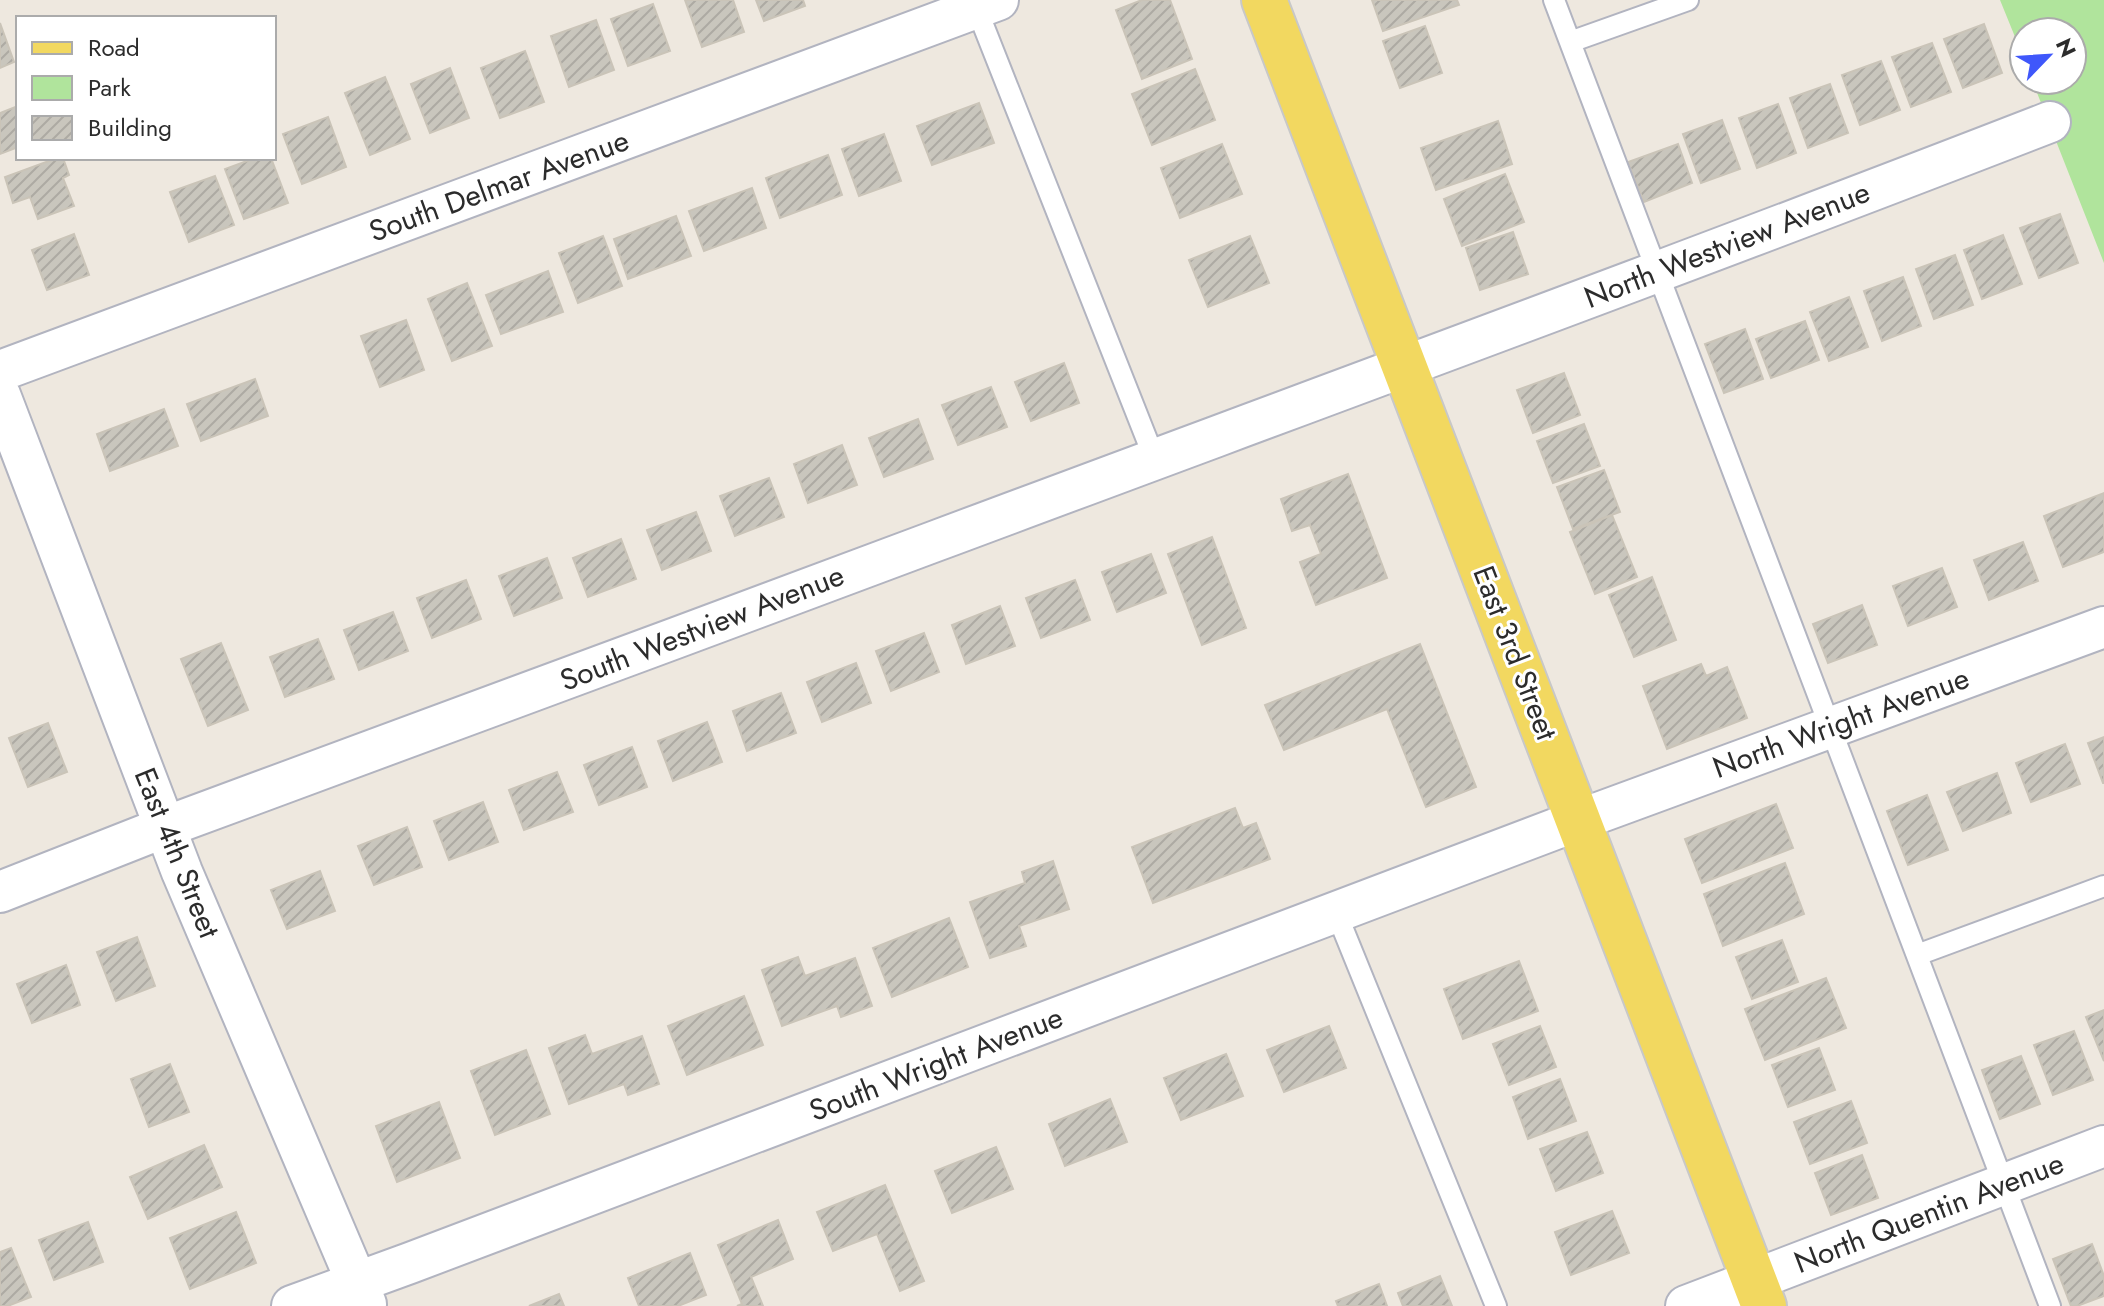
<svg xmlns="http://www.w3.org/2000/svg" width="2104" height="1306" font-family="Jost,sans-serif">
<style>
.park{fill:#b0e49c}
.building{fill:url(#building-hatch);stroke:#cac4b8;stroke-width:2}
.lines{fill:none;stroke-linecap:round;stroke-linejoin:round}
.service-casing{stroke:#b2b4c0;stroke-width:24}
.minor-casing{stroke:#b2b4c0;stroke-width:44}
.primary-casing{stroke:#c8c8c8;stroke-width:48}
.service{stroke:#fff;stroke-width:20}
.minor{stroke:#fff;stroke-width:40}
.primary{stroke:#f2d860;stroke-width:44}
.labels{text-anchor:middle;stroke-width:6;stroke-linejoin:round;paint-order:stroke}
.street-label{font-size:30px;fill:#2c2c2c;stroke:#fff}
</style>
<defs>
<pattern id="building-hatch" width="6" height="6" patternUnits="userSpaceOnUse" patternTransform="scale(2)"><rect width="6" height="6" fill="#c9c6bd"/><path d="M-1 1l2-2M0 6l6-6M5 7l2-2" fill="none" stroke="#adaaa3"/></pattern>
</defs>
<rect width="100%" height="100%" fill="#eee8df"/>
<path class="park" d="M2000 0H2104V263L2032 80H2072V32H2024V59Z"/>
<path class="building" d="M685 0H733L744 32 702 47Z
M756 0H803L805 6 764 21Z
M1142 0H1170L1192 59 1142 79 1116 10Z
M1372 0H1457L1459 5 1383 31Z
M653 4 670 51 628 66 611 19Z
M596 20 614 70 569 87 551 36Z
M0 23 14 62 0 68Z
M1984 24 2002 73 1963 88 1944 39Z
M1425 26 1442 73 1400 88 1383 41Z
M1932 43 1951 92 1911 107 1892 57Z
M525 51 544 102 500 118 481 68Z
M1881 61 1900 110 1860 125 1842 75Z
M450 68 469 118 430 133 411 84Z
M1195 69 1215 120 1152 145 1132 94Z
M385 77 410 139 370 155 345 93Z
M1830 84 1848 133 1808 148 1790 98Z
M979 103 994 143 932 165 917 126Z
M1778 104 1796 153 1757 168 1739 118Z
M18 106V147L0 154V113Z
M328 117 346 167 302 184 283 134Z
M1722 120 1740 169 1701 183 1683 134Z
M1498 121 1512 164 1436 190 1421 148Z
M884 134 901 181 859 196 842 149Z
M1222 144 1242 194 1180 218 1161 168Z
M1678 144 1692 183 1644 202 1628 162Z
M828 155 842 195 780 218 766 178Z
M57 158H63L69 175 63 178 74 206 38 219 30 197 13 203 5 177Z
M255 158H271L288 203 244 219 225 169Z
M1505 174 1524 222 1462 246 1444 199Z
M215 176 234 225 189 242 170 192Z
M752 188 766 228 704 251 689 211Z
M2060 214 2078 263 2039 278 2020 228Z
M676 216 691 256 628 279 614 239Z
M1513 232 1528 274 1480 290 1466 248Z
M74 234 89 275 47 290 32 250Z
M2003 235 2022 284 1982 299 1964 250Z
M603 236 622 286 578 303 559 253Z
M1250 236 1269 283 1208 307 1189 260Z
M1955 255 1973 305 1934 319 1916 269Z
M548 271 563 312 501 334 486 295Z
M1903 277 1921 326 1882 341 1864 291Z
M467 283 492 346 452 361 428 299Z
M1849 297 1868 347 1829 361 1810 312Z
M406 320 424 370 380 387 361 336Z
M1805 321 1819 360 1771 378 1756 339Z
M1745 329 1763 379 1724 393 1705 344Z
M1064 363 1079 403 1031 421 1015 382Z
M1564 373 1580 415 1533 433 1517 390Z
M255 379 268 416 201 441 187 404Z
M991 387 1007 427 958 445 942 405Z
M164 409 178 446 110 471 97 434Z
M918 419 933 459 884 477 869 438Z
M1584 424 1600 466 1553 483 1537 441Z
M842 445 857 485 808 503 794 464Z
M1604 470 1620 512 1573 529 1557 487Z
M1348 474 1387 578 1316 605 1300 562 1321 554 1310 525 1292 531 1281 499Z
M769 478 784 517 735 536 720 496Z
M2104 493V552L2063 567 2044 516Z
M696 512 711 551 662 570 647 530Z
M1612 515 1637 577 1595 594 1570 532Z
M1212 537 1246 628 1202 645 1168 554Z
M621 539 636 579 588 597 573 558Z
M2023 542 2038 581 1989 600 1974 560Z
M1151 554 1166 593 1117 612 1102 572Z
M547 558 562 598 514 616 499 576Z
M1942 568 1957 607 1908 626 1893 586Z
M1652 577 1676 640 1634 657 1609 595Z
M466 580 481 619 432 638 417 598Z
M1075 580 1090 620 1041 638 1026 598Z
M1862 605 1877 645 1828 663 1813 624Z
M1000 606 1015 646 966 664 952 625Z
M393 612 408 651 359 670 344 630Z
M924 633 939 672 891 691 876 651Z
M318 639 334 679 285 697 270 657Z
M221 643 248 710 208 726 181 659Z
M1420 644 1476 787 1426 807 1387 709 1284 750 1265 705Z
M856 663 871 703 822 722 807 682Z
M1701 664 1706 676 1727 667 1747 718 1667 749 1643 686Z
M781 693 796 733 747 751 733 711Z
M707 722 722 762 673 781 658 741Z
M48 723 67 772 28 787 9 738Z
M2104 737V783H2103L2088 743Z
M2065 744 2080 784 2031 802 2016 763Z
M632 747 647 787 599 805 584 765Z
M557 772 573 812 524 830 509 790Z
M1997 773 2011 813 1963 831 1947 792Z
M1927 795 1948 850 1908 865 1887 811Z
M483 802 498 842 449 860 434 821Z
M1776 804 1793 848 1702 883 1685 839Z
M1235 808 1243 828 1256 823 1270 859 1153 903 1132 847Z
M407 827 422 867 374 885 358 846Z
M1053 861 1069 909 1019 926 1026 946 990 958 970 902 1025 883 1022 872Z
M1785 863 1804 914 1723 946 1704 894Z
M320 871 335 911 287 929 271 890Z
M949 918 968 967 892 997 873 948Z
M137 937 155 986 116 1001 97 952Z
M1782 940 1798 982 1752 999 1736 957Z
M798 957 805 976 855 958 872 1006 841 1017 837 1006 782 1026 762 970Z
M1519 961 1538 1011 1463 1039 1444 989Z
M66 965 80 1005 32 1023 17 984Z
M1826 978 1846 1028 1765 1060 1745 1009Z
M744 996 763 1045 687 1075 668 1026Z
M2104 1010V1061L2086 1017Z
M1329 1026 1346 1068 1284 1092 1267 1050Z
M1540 1026 1556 1067 1509 1085 1493 1044Z
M2074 1031 2093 1080 2053 1095 2034 1045Z
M585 1035 592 1054 642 1036 659 1084 628 1095 624 1084 569 1104 549 1048Z
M1819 1048 1835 1090 1788 1107 1772 1065Z
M526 1050 550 1114 495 1135 471 1071Z
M1226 1054 1243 1096 1181 1120 1164 1078Z
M2021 1056 2040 1104 2000 1119 1982 1070Z
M170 1064 189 1112 149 1127 131 1079Z
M1560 1079 1576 1121 1528 1139 1513 1097Z
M1110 1099 1127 1142 1065 1166 1049 1124Z
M1851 1101 1867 1143 1810 1164 1794 1122Z
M439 1102 460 1158 397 1182 376 1126Z
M1587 1132 1603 1173 1556 1191 1540 1149Z
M204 1145 222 1187 148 1219 130 1177Z
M996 1147 1013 1189 952 1213 935 1171Z
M1862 1155 1878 1198 1831 1215 1815 1173Z
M885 1185 924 1281 900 1291 877 1234 833 1251 817 1212Z
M1612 1211 1629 1253 1571 1275 1555 1232Z
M236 1212 256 1263 190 1289 170 1238Z
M778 1220 793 1259 751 1277 763 1306H737L742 1304 718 1245Z
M88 1222 103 1262 54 1280 39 1240Z
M2092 1244 2104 1276V1296L2077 1306H2071L2053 1259Z
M11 1248 31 1297 10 1305 11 1306H0V1252Z
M690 1253 706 1295 678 1306H639L628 1278Z
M1440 1276 1452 1306H1403L1398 1293Z
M1379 1284 1387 1306H1338L1336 1301Z
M559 1294 564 1306H529Z"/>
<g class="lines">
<defs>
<path id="service" d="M1554 0 2050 1306
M974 2 1155 460
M1570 42 1688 0
M1336 912 1496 1306
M1917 955 2104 886"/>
<path id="minor" d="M0 371 998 0
M0 395 182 872 366 1304
M0 892 165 827C422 734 677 637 933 542 1305 403 1679 266 2050 122
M292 1306 410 1263 1579 820 2104 627
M1686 1306 2104 1146"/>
<path id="primary" d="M1264 0 1764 1306"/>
</defs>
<use href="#service" class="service-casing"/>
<use href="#minor" class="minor-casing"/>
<use href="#primary" class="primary-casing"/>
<use href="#service" class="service"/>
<use href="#minor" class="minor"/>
<use href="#primary" class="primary"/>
</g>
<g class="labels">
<g class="street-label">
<text transform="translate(499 186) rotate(-20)" y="10">South Delmar Avenue</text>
<text transform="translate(1727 245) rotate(-21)" y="10">North Westview Avenue</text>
<text transform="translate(702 628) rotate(-21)" y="10">South Westview Avenue</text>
<text transform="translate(1515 653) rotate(69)" y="10">East 3rd Street</text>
<text transform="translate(1841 723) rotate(-20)" y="10">North Wright Avenue</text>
<text transform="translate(177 853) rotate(68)" y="10">East 4th Street</text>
<text transform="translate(936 1064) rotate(-21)" y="10">South Wright Avenue</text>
<text transform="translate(1929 1213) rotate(-21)" y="10">North Quentin Avenue</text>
</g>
</g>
<rect x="16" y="16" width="260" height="144" fill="#ffffff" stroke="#ababab" stroke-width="2"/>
<rect x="32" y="42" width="40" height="12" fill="#f2d860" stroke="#ababab" stroke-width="2"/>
<text x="88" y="56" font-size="24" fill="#2c2c2c">Road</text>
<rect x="32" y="76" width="40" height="24" fill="#b0e49c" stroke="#ababab" stroke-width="2"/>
<text x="88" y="96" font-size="24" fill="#2c2c2c">Park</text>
<rect x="32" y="116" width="40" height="24" fill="url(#building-hatch)" stroke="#ababab" stroke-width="2"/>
<text x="88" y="136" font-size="24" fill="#2c2c2c">Building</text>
<g transform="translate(2048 56) rotate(65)"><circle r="38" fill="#ffffff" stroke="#ababab" stroke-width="2"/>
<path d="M0-6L14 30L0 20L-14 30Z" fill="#3f57fb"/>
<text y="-12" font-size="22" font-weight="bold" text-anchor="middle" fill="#2c2c2c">N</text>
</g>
</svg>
